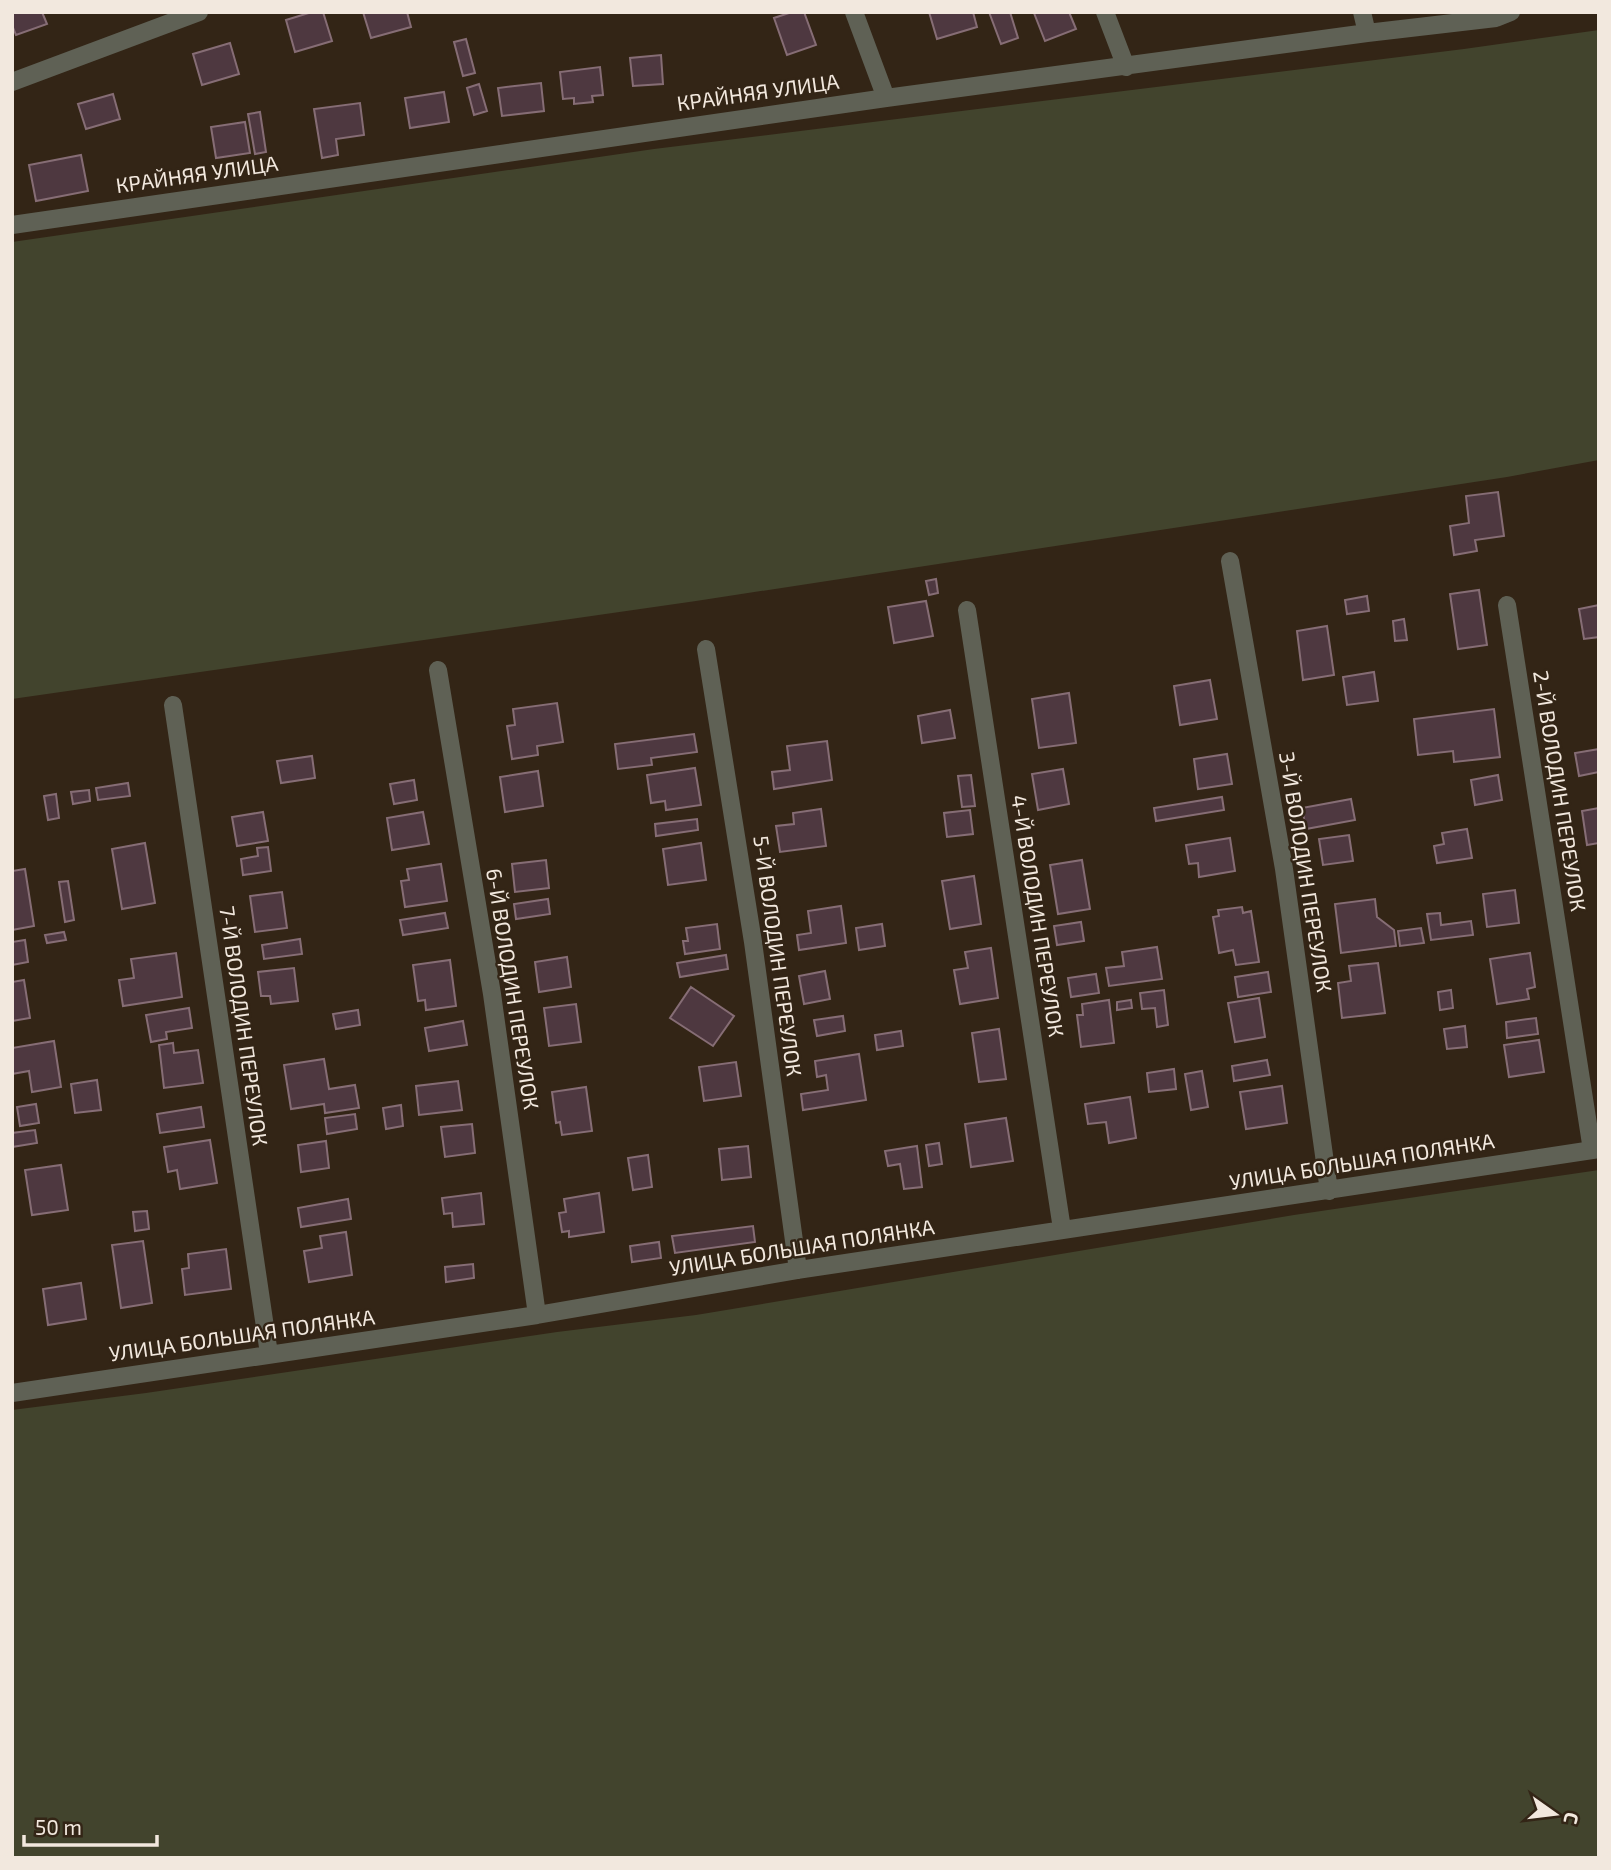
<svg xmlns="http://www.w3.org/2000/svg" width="1611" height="1870" font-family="'Exo 2',sans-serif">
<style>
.green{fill:#42442d}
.building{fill:#4e3840;stroke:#866d75;stroke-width:2}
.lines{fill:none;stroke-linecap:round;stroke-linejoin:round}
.minor{stroke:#5f6155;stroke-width:18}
.labels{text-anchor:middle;stroke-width:5;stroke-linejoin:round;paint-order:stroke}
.street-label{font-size:21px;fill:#f2e8de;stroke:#332516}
</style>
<rect width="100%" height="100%" fill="#332516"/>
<path class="green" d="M1599 30V460L1507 477 696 601 12 699V242L654 149 1464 49Z
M1599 1170V1858H12V1410L146 1393 557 1332 696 1315 1294 1215Z"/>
<path class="building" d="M12 12H42L47 24 16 35 12 25Z
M312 12H323L332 41 295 52 286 20Z
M363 12H407L411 27 371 38Z
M792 12H804L816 45 787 55 774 18Z
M929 12H973L977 27 937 39Z
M989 12H1010L1018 38 1001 44Z
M1069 12 1076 29 1045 41 1034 13Z
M466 39 475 73 463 76 454 42Z
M230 43 239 74 202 85 193 54Z
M661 55 663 84 633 86 630 58Z
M600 67 603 95 592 96 593 102 574 104V98L563 99 560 72Z
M541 83 544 111 502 116 498 88Z
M479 84 487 111 474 115 467 88Z
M444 92 449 122 410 128 405 98Z
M113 94 120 119 86 129 78 104Z
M360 103 364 135 336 139 338 155 322 158 314 109Z
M260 112 266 152 255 154 248 114Z
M245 122 250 153 216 158 211 127Z
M81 155 88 191 36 201 29 165Z
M1498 492 1504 536 1475 540 1477 551 1454 555 1450 526 1469 523 1466 496Z
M936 579 938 593 929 595 926 581Z
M1479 590 1487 645 1458 649 1450 594Z
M1367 596 1369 611 1347 614 1345 600Z
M926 601 933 636 894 643 888 607Z
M1599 605V637L1584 639 1579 609Z
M1404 619 1407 640 1395 641 1393 621Z
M1327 626 1334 675 1303 680 1297 631Z
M1374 672 1378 701 1347 705 1343 677Z
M1210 680 1217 719 1180 725 1174 686Z
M1069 693 1076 743 1039 748 1032 699Z
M557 703 563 742 537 746 538 755 512 759 507 726 515 725 513 709Z
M1494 709 1500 757 1454 762 1453 751 1418 755 1414 719Z
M950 710 955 738 922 743 918 716Z
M694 734 697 752 651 758 652 765 618 769 615 744Z
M827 741 832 780 774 789 772 772 790 770 787 746Z
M1599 749V772L1579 776 1575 753Z
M1227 754 1232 784 1198 789 1194 759Z
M312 756 315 778 281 783 277 761Z
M695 768 701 805 666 810 665 801 651 803 647 775Z
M1063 769 1069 804 1038 810 1032 774Z
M538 771 543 806 505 812 500 777Z
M971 775 975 806 962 807 958 776Z
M1498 775 1502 800 1475 805 1471 780Z
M414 780 417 800 394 804 390 784Z
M128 783 130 796 98 800 96 788Z
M89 790 90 801 73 804 71 792Z
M56 794 59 818 48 820 44 796Z
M1222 797 1224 810 1156 821 1154 808Z
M1351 799 1355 820 1306 829 1302 808Z
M1599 808V843L1587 845 1582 811Z
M821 809 826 846 780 852 776 826 794 824 793 813Z
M970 810 973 834 947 837 944 813Z
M263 812 268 841 237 846 232 817Z
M423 812 429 844 392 850 387 818Z
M697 819 698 830 656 836 655 824Z
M1467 829 1472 858 1437 863 1434 846 1444 844 1442 833Z
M1349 835 1353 861 1323 865 1319 839Z
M1230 838 1235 871 1199 877 1198 863 1189 864 1186 845Z
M145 843 155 903 122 909 112 849Z
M701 843 706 880 668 885 663 849Z
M268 847 271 871 243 875 241 859 258 856 257 848Z
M546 860 549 888 515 892 512 864Z
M1082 860 1090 909 1058 914 1050 865Z
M441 864 447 901 405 907 401 881 409 880 407 869Z
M25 869 34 926 12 930V871Z
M974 876 981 924 950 929 942 881Z
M68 881 74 920 65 922 59 882Z
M1515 890 1519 923 1487 927 1483 894Z
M282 892 287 928 255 932 250 896Z
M548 899 550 914 516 919 514 904Z
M1375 899 1377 917 1394 930 1396 946 1341 953 1335 904Z
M841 906 846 943 799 950 797 935 811 933 808 911Z
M1242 907 1243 913 1251 911 1259 962 1236 965 1233 950 1219 953 1213 917 1219 916 1218 910Z
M445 913 448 928 403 935 400 920Z
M1440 913 1441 925 1471 921 1473 935 1431 940 1427 914Z
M1081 922 1084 941 1057 945 1054 926Z
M717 924 720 949 685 954 683 941H688L686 928Z
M882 924 885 946 859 950 856 928Z
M1421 928 1424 943 1400 946 1398 931Z
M64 932 66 940 47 943 45 935Z
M300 939 302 954 264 959 262 945Z
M25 940 28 962 12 965V942Z
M1157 947 1162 979 1109 986 1106 968 1124 966 1122 952Z
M991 948 998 998 960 1004 954 970 968 968 965 952Z
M176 953 182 997 123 1006 119 980 134 978 131 959Z
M1530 953 1535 987 1527 989 1529 999 1497 1004 1490 959Z
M726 955 728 969 680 977 677 963Z
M567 957 571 987 539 992 535 962Z
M450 960 456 1006 426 1010 425 1000 418 1001 413 965Z
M1378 963 1385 1013 1342 1018 1338 983 1351 981 1349 966Z
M294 968 298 1001 271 1004 270 996H261L258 972Z
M825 971 830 999 804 1004 799 976Z
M1268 972 1271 992 1238 997 1235 977Z
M1096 974 1099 993 1071 997 1068 978Z
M24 980 30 1018 12 1021V982Z
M691 987 734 1016 713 1046 670 1018Z
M1164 990 1168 1025 1157 1027 1155 1008 1142 1009 1140 993Z
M1451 990 1453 1008 1440 1010 1438 992Z
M1259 998 1265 1037 1235 1042 1228 1003Z
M1109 1000 1114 1043 1081 1047 1077 1015H1083L1082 1004Z
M1131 1000 1132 1008 1117 1010V1002Z
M576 1004 581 1042 549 1046 544 1008Z
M189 1008 192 1028 166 1032 167 1039 151 1042 146 1015Z
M358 1010 360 1025 336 1029 333 1014Z
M843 1016 845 1031 817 1036 814 1020Z
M1536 1018 1538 1034 1507 1038 1506 1022Z
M463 1021 467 1045 429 1051 425 1028Z
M1465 1026 1467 1047 1447 1049 1444 1029Z
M999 1029 1006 1079 979 1082 972 1033Z
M901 1031 903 1046 877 1050 875 1035Z
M1539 1040 1544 1072 1509 1077 1504 1045Z
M54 1041 61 1087 32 1092 29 1071 12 1074V1048Z
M173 1043 174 1053 198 1050 203 1083 164 1088 159 1045Z
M859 1054 866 1100 803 1110 801 1094 828 1090 826 1075 817 1077 815 1061Z
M324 1059 329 1089 355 1085 359 1108 325 1113 324 1104 291 1109 284 1065Z
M1267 1060 1270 1075 1234 1081 1232 1066Z
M736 1062 741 1096 704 1101 699 1067Z
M1174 1069 1176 1089 1149 1092 1147 1073Z
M1202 1071 1208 1107 1191 1110 1185 1074Z
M97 1080 101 1110 75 1113 71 1084Z
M458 1081 462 1110 419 1115 416 1086Z
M1282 1086 1287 1123 1246 1129 1240 1092Z
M586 1087 592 1131 562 1135 560 1122 556 1123 552 1092Z
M1130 1097 1136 1138 1109 1143 1106 1122 1088 1124 1085 1104Z
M36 1104 39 1123 20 1126 17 1107Z
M401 1105 403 1126 386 1129 383 1108Z
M201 1107 204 1127 160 1133 157 1114Z
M355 1114 357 1129 327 1134 325 1118Z
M1006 1118 1013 1161 971 1167 965 1124Z
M472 1124 475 1153 445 1157 441 1127Z
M35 1130 37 1143 12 1147V1133Z
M210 1140 217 1183 180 1189 177 1170 168 1172 164 1147Z
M326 1141 329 1168 301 1172 298 1145Z
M939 1143 942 1164 929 1166 926 1145Z
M748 1146 751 1177 722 1180 719 1149Z
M917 1146 922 1187 904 1189 900 1164 888 1166 885 1151Z
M648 1155 652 1187 633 1190 628 1158Z
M61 1165 68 1210 32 1215 25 1170Z
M481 1193 484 1224 453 1227 452 1213 444 1214 442 1198Z
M599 1193 604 1232 569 1237V1231L562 1232 559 1213 566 1212 564 1199Z
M348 1199 351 1219 301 1227 298 1208Z
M147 1211 149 1229 135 1231 133 1212Z
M753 1226 755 1242 675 1253 672 1236Z
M346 1232 352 1275 309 1282 304 1251 322 1248 320 1236Z
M143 1241 152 1303 121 1308 112 1245Z
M659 1242 661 1258 632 1262 630 1246Z
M226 1249 231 1289 185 1295 182 1269 189 1268 188 1254Z
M473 1264 474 1278 446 1282 445 1267Z
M81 1283 86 1319 48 1325 43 1289Z"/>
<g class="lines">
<path class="minor" d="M854 12 886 98
M1105 12 1126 67
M1362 12 1367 33
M12 82 199 12
M12 225 886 98 1367 33 1496 18 1511 12
M1230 561 1284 869 1329 1191
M1507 605 1592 1150
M967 610 1062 1229
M706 649 753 942 798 1270
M438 670 492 994 537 1315
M173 705 269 1354
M12 1393 537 1315 798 1270 1599 1149"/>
</g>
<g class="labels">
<g class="street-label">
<text transform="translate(758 93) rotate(-8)" y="7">КРАЙНЯЯ УЛИЦА</text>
<text transform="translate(197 175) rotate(-8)" y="7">КРАЙНЯЯ УЛИЦА</text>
<text transform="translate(1559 791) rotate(81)" y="7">2-Й ВОЛОДИН ПЕРЕУЛОК</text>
<text transform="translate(1305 872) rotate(81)" y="7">3-Й ВОЛОДИН ПЕРЕУЛОК</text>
<text transform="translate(1037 916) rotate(81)" y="7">4-Й ВОЛОДИН ПЕРЕУЛОК</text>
<text transform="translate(777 956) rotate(82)" y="7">5-Й ВОЛОДИН ПЕРЕУЛОК</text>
<text transform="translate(512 989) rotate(81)" y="7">6-Й ВОЛОДИН ПЕРЕУЛОК</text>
<text transform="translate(243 1026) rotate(82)" y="7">7-Й ВОЛОДИН ПЕРЕУЛОК</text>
<text transform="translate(1362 1162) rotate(-9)" y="7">УЛИЦА БОЛЬШАЯ ПОЛЯНКА</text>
<text transform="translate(802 1248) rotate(-9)" y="7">УЛИЦА БОЛЬШАЯ ПОЛЯНКА</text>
<text transform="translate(242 1336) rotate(-8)" y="7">УЛИЦА БОЛЬШАЯ ПОЛЯНКА</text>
</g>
</g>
<rect width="1611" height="1870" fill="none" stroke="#f2e8de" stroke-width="28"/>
<g transform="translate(1555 1814) rotate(104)" stroke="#332516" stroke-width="5" paint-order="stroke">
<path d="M0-5L12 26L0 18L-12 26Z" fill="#f2e8de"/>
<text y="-10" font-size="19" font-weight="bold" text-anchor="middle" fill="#f2e8de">С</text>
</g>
<path d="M24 1835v10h133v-10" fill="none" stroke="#f2e8de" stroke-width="3.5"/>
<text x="35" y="1835" font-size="21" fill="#f2e8de" stroke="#332516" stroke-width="5" paint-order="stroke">50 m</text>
</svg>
